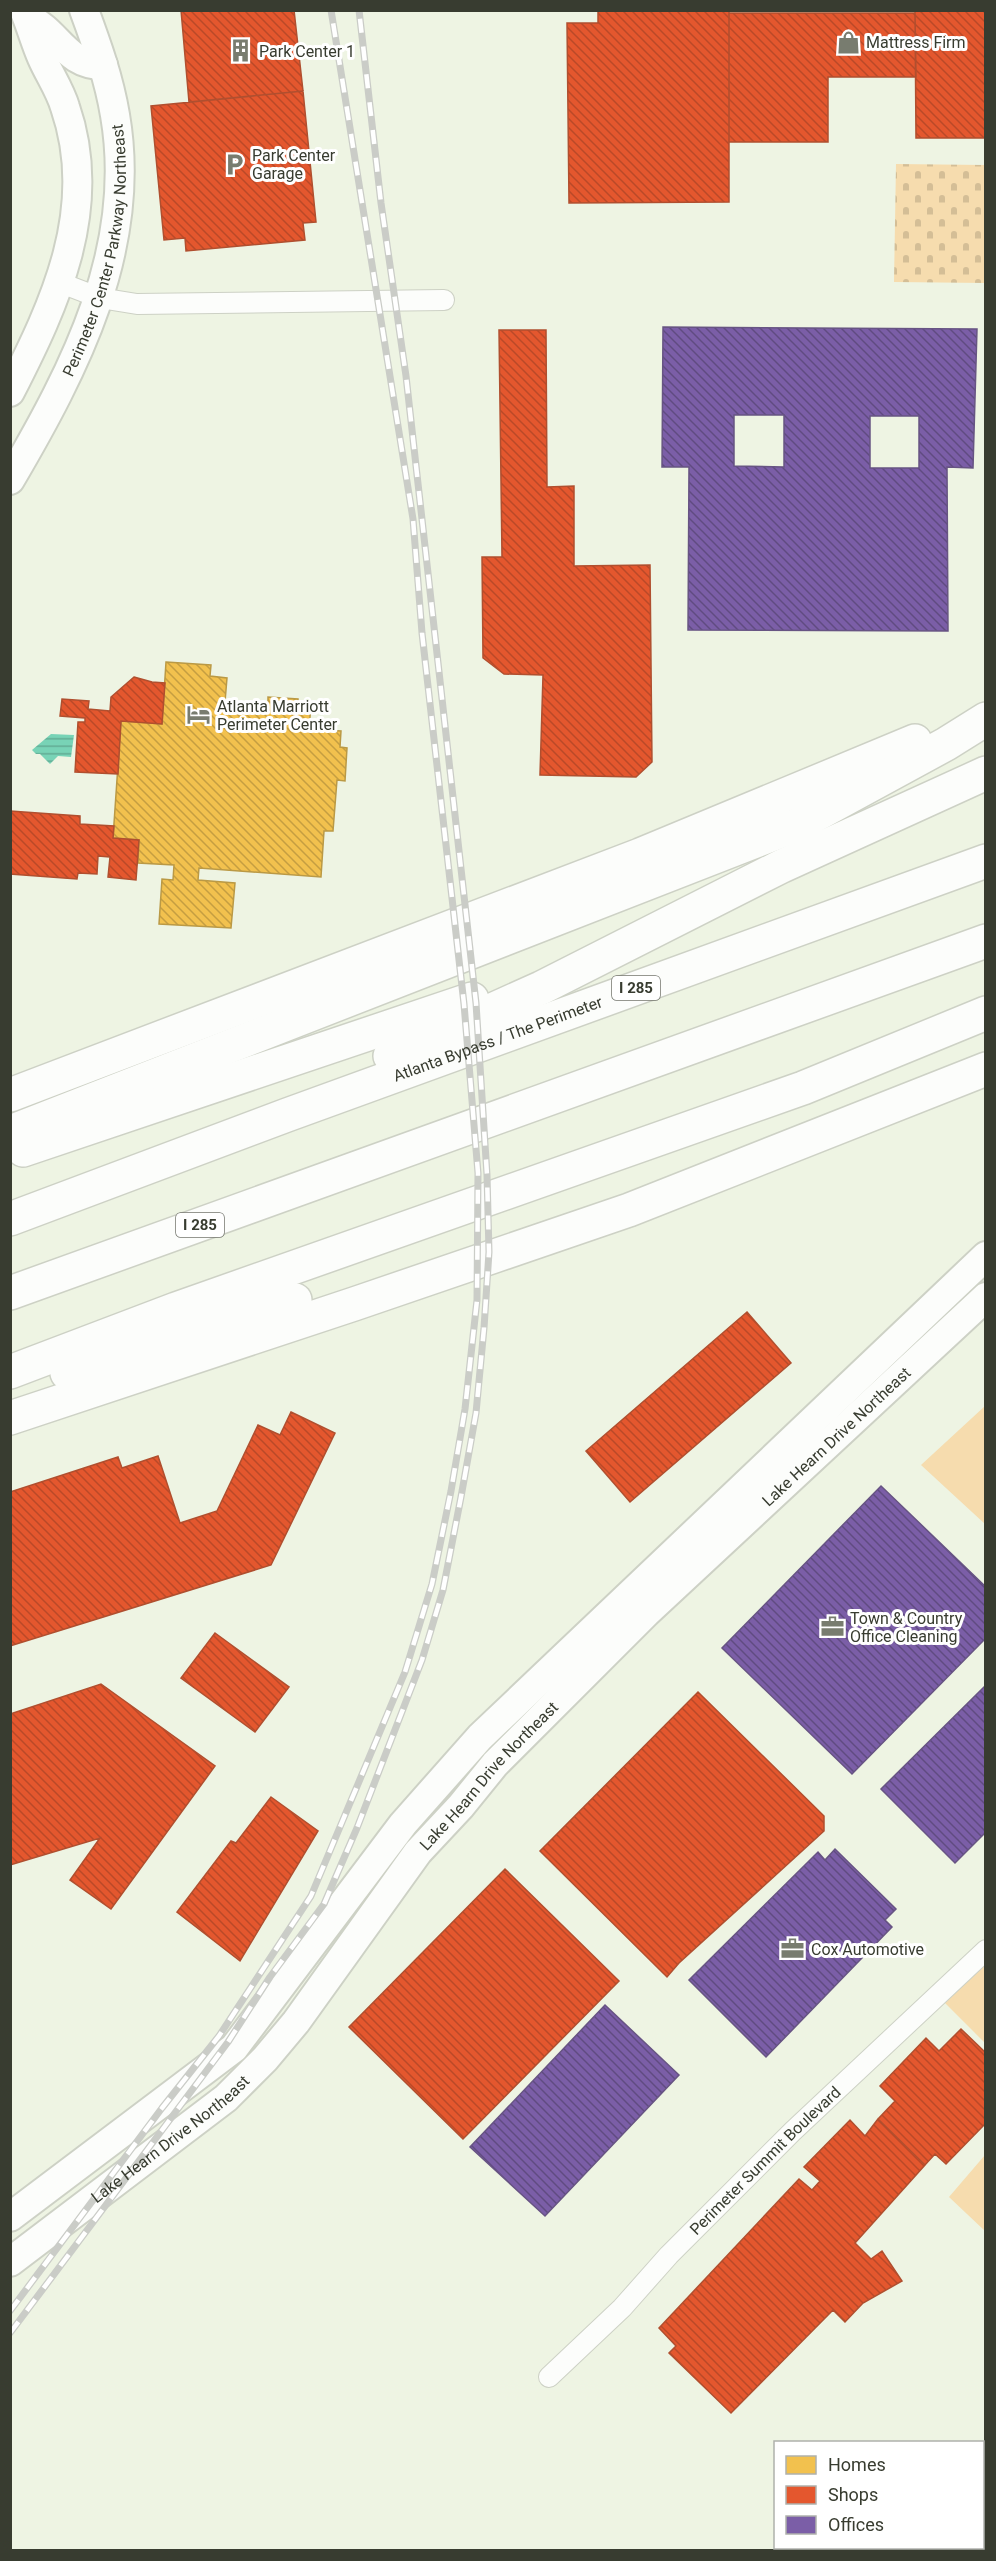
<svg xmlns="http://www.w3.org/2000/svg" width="996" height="2561" font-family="Roboto,sans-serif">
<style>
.green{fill:#f6dcae}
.cemetery{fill:url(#cemetery-stones)}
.water{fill:url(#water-rules)}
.homes{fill:url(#homes-back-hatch);stroke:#ba9945;stroke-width:1.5}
.shops{fill:url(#shops-back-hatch);stroke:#b04f2f;stroke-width:1.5}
.offices{fill:url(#offices-back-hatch);stroke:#675483;stroke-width:1.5;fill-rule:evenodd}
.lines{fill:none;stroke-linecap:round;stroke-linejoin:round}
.street-casing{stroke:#cdd1c5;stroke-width:22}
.secondary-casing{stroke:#cdd1c5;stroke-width:32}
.highway-casing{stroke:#cdd1c5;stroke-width:36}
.street{stroke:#fcfdfb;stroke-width:20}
.secondary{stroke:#fcfdfb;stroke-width:28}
.highway{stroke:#fcfdfb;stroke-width:33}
.rail-casing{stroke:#caccc7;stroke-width:7}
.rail{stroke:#fff;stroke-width:4.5;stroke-dasharray:14;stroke-linecap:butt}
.labels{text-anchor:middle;stroke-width:6;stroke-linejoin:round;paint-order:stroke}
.shield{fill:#fff;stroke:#74766e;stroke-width:1.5}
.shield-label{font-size:15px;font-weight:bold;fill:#383c30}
.poi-label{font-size:16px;fill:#383c30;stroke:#fff;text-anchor:start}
.street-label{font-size:16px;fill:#383c30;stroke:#fff}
</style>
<defs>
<pattern id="cemetery-stones" width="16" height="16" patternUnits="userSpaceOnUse" patternTransform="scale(1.5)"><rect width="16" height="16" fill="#f6dcae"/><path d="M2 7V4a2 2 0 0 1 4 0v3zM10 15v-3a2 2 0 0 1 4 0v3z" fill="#d4be96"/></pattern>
<pattern id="water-rules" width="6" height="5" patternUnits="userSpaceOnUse" patternTransform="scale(1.5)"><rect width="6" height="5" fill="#78d3b6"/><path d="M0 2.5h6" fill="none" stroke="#63ac94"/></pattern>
<pattern id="homes-back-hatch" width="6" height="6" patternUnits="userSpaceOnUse" patternTransform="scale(1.5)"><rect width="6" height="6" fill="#f2c14e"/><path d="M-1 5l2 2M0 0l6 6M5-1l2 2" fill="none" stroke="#c59e41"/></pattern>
<pattern id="shops-back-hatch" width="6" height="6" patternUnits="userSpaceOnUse" patternTransform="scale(1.5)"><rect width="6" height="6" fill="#e4572e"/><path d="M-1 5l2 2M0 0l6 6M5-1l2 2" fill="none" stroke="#ba4928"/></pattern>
<pattern id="offices-back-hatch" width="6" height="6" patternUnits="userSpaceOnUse" patternTransform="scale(1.5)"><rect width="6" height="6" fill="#7b5ea7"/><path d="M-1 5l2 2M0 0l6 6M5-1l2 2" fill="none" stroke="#604b81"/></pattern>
</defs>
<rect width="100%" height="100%" fill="#eef4e3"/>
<path class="green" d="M985 1406V1524L921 1465Z
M985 1949V2043L935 1993Z
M985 2155V2231L949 2197Z"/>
<path class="cemetery" d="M896 164 985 165V283L894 282Z"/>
<path class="water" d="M51 734 74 735 71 757 58 756 50 764 40 754H36L32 750Z"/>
<path class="homes" d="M166 662 211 665 210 676 227 678 225 702 268 705V697L298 699V704L311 705 309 729 341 731 340 747 347 748 345 781 337 780 333 831H324L321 877 199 868 198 880 235 883 231 928 159 924 162 879 173 880 174 865 138 863 139 840 113 838 121 721 162 724Z"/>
<path class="shops" d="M181 10H294L303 91 189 102Z
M598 10H729V202L569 203 567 23H598Z
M915 10H986V138H916Z
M729 13H915L916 77H828V142H729Z
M303 91 316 222 303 223 305 240 186 251 185 238 164 240 151 106Z
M499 330H546L547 487 574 486V566L650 565 652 762 636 777 540 775 543 675 504 674 483 658 482 557H502Z
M134 677 152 682 165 683 162 724 121 721 118 774 75 772 78 722H85V718L60 716 62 699 89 701 88 709 110 711 111 697Z
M10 811 80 816V824L114 826 113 838 139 840 136 880 108 877 110 857 98 856 97 874 78 873 77 879 10 874Z
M747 1312 791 1363 630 1502 586 1451Z
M291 1412 335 1433 271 1565 10 1646V1492L118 1457 122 1468 158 1456 180 1523 217 1511 258 1425 280 1435Z
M215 1633 289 1687 255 1732 181 1678Z
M101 1684 215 1766 111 1909 70 1880 100 1838 10 1865V1714Z
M698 1692 824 1816V1831L679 1963 667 1977 540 1851Z
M271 1797 318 1831 240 1961 177 1912 231 1841 236 1843Z
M505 1869 619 1981 463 2139 349 2027Z
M961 2029 986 2053V2123L946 2164 935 2154 925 2165 878 2119 895 2101 880 2086 926 2038 939 2051Z
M878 2119 925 2165 855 2243 871 2259 882 2251 902 2281 863 2303 845 2322 833 2310 731 2413 669 2353 676 2346 659 2328 799 2179 812 2190 820 2181 804 2167 850 2120 865 2136Z"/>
<path class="offices" d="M663 327 977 329 973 468 947 467 948 631 688 630 689 467H662ZM734 415H784V467L734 466ZM870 416H919V468H870Z
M881 1486 986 1587V1638L852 1774 722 1648Z
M986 1685V1832L955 1863 881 1789Z
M835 1849 896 1909 885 1920 892 1927 766 2057 689 1980 818 1852 825 1860Z
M605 2005 679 2075 545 2216 470 2147Z"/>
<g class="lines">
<defs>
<g id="street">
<path d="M61 283 100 298 137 304 444 300"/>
<path id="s1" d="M549 2377 622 2308 669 2255 793 2131 986 1950"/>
</g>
<g id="secondary">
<path d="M28 18C59 32 65 65 103 65"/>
<path d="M10 392C55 304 100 208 65 107 60 90 49 74 42 58 35 42 31 26 24 10"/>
<path id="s2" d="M10 480C75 369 138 248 115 115 109 79 97 45 84 10"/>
<path d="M10 2217 234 2048 403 1824 480 1737 986 1256"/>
<path id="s3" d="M10 2262 226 2098 265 2059 296 2022 418 1852 461 1806 495 1764 646 1613 986 1297"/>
<path d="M982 2513H986"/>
<path d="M792 2550 798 2548"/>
<path d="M925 2550H986"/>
</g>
<g id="highway">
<path d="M390 1056 541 988 782 866 986 773"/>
<path d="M10 1095 640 855 915 741"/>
<path d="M10 1132 799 824 946 744 986 719"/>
<path d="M23 1150 472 999"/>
<path id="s4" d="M10 1219 287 1115 986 861"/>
<path d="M10 1293 986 941"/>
<path d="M10 1372 176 1309 803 1088 986 1013"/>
<path d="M67 1373 295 1300"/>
<path d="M10 1418 354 1304 629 1210 986 1069"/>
</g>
</defs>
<use href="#street" class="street-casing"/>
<use href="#secondary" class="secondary-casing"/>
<use href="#highway" class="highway-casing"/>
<use href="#street" class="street"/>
<use href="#secondary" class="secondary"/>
<use href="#highway" class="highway"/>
<defs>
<path id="rail" d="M10 2311 162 2108 219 2036 311 1896 405 1672 432 1584 451 1491 465 1409 477 1300 478 1173 464 1004 422 633 413 519 331 10
M10 2333 228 2042 270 1977 324 1904 357 1828 422 1660 443 1590 461 1497 476 1413 484 1328 489 1252 487 1175 476 1003 406 376 381 203 359 10"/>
</defs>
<use href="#rail" class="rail-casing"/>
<use href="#rail" class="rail"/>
</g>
<defs>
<symbol id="shop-bare" viewBox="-9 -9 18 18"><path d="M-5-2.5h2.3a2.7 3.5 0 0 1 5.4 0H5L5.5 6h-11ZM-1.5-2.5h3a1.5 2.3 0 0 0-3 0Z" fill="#787c6f" stroke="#fff" stroke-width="2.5" paint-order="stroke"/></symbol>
<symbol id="building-bare" viewBox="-9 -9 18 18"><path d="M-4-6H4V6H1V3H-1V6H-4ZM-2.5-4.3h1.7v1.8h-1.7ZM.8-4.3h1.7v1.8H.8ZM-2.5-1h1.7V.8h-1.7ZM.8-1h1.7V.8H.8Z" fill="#787c6f" stroke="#fff" stroke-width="2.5" paint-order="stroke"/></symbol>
<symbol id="parking-bare" viewBox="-9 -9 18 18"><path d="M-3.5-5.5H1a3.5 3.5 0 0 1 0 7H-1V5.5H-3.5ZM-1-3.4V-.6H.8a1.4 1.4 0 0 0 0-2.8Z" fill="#787c6f" stroke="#fff" stroke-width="2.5" paint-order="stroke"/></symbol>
<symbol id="hotel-bare" viewBox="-9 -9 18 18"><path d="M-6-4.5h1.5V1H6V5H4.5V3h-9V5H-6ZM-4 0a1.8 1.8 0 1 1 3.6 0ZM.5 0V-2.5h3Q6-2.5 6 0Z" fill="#787c6f" stroke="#fff" stroke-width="2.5" paint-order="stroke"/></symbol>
<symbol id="office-bare" viewBox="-9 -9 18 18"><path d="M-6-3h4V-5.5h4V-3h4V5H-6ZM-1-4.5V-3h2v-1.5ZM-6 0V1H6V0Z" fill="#787c6f" stroke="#fff" stroke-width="2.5" paint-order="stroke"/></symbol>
</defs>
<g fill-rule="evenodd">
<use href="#shop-bare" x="832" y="26" width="33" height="33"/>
<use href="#building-bare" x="224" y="34" width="33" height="33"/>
<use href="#parking-bare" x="218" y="148" width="33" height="33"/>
<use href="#hotel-bare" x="182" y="698" width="33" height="33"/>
<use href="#office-bare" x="816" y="1610" width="33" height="33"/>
<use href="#office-bare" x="776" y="1932" width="33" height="33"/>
</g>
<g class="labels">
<g class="shield">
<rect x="612" y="976" width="48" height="24" rx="4.5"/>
<rect x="176" y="1213" width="48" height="24" rx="4.5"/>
</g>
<g class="shield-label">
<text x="636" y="993">I 285</text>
<text x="200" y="1230">I 285</text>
</g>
<g class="poi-label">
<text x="866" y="48">Mattress Firm</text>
<text x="259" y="57">Park Center 1</text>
<text x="252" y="161">Park Center<tspan x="252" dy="18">Garage</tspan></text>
<text x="217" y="712">Atlanta Marriott<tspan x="217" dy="18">Perimeter Center</tspan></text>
<text x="850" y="1624">Town &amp; Country<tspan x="850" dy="18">Office Cleaning</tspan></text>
<text x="811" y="1955">Cox Automotive</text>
</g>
<g class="street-label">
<text dy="6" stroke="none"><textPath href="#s2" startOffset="249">Perimeter Center Parkway Northeast</textPath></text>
<text dy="6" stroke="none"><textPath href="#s4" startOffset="520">Atlanta Bypass / The Perimeter</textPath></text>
<text dy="6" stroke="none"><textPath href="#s3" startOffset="1174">Lake Hearn Drive Northeast</textPath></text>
<text dy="6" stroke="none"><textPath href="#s3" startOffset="688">Lake Hearn Drive Northeast</textPath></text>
<text dy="6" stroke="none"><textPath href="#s3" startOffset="202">Lake Hearn Drive Northeast</textPath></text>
<text dy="6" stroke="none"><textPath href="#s1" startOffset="306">Perimeter Summit Boulevard</textPath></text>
</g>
</g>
<rect width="996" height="2561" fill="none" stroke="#383c30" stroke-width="24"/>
<rect x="774" y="2441" width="210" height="108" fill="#ffffff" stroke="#afb1ac" stroke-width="1.5"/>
<rect x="786" y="2456" width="30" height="18" fill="#f2c14e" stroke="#afb1ac" stroke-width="1.5"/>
<text x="828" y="2471" font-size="18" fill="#383c30">Homes</text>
<rect x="786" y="2486" width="30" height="18" fill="#e4572e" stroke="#afb1ac" stroke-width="1.5"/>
<text x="828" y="2501" font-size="18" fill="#383c30">Shops</text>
<rect x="786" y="2516" width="30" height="18" fill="#7b5ea7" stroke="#afb1ac" stroke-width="1.5"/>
<text x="828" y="2531" font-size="18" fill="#383c30">Offices</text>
</svg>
